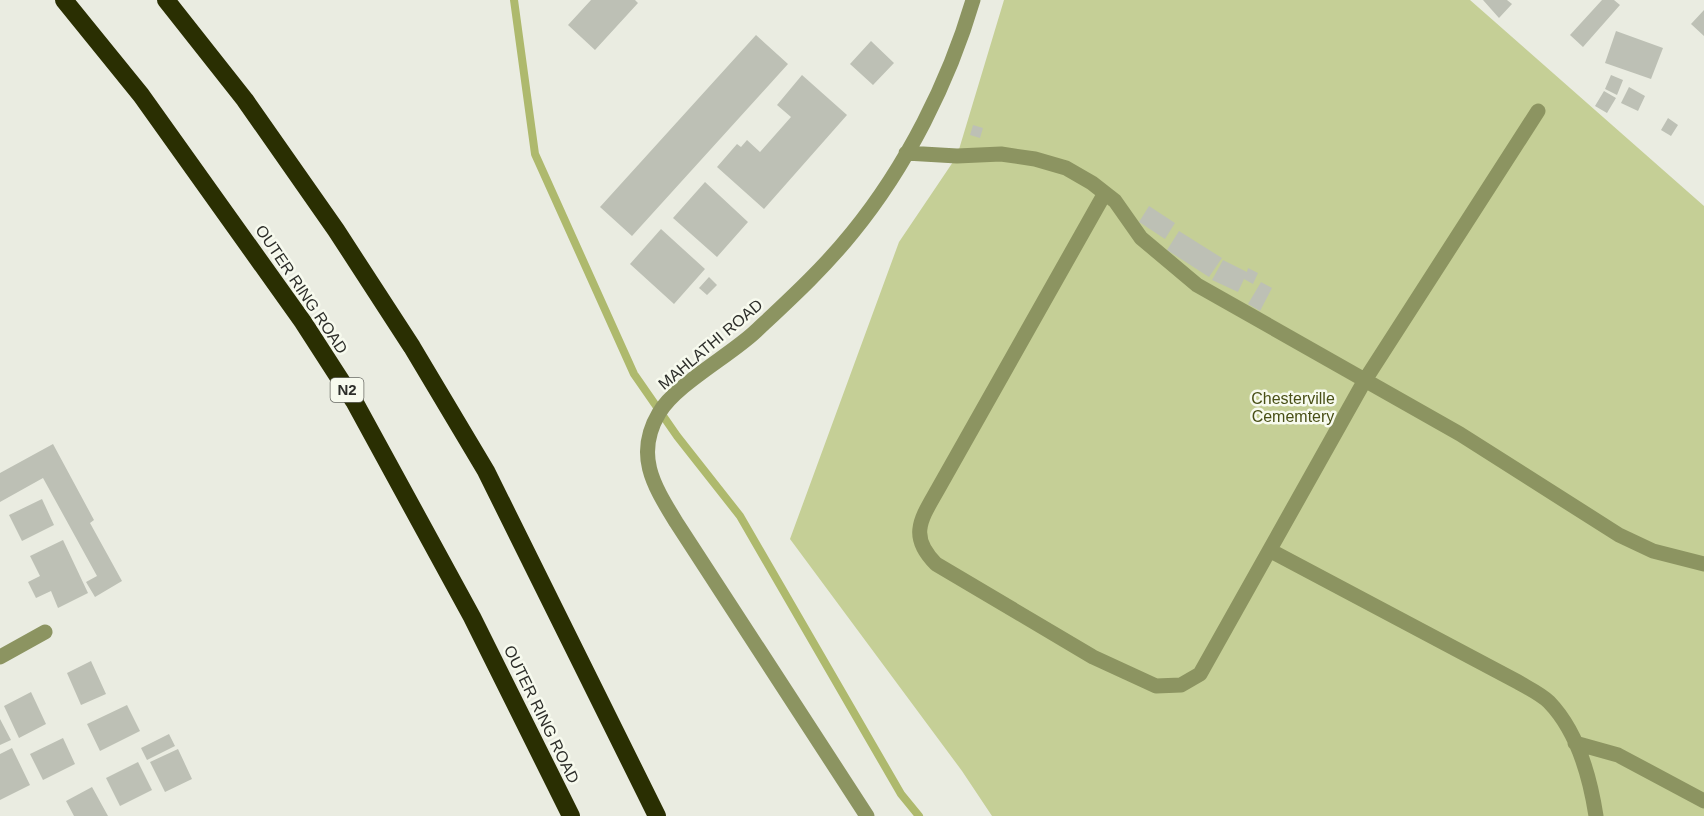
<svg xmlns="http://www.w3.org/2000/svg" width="1704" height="816" font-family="Arial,sans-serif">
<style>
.green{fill:#c5cf96}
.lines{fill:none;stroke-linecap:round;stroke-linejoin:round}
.stream{stroke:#aeb96d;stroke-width:8}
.building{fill:#bdc0b5}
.minor{stroke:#8c9461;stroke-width:15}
.highway{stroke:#2a2f02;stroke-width:18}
.labels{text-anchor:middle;stroke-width:5;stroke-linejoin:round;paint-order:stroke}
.shield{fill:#f7faee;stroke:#6a6b65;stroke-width:1.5}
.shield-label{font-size:15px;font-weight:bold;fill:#2d2e2a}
.street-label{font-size:16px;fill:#2d2e2a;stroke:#f7faee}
.park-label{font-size:16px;fill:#484f16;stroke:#f7faee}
</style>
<rect width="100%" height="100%" fill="#eaece1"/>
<path class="green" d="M1004 0H1470L1704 206V816H992L962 771 790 539 899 242 957 156Z"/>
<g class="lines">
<path class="stream" d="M514 0 535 154 634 374 677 436 740 516 901 794 919 816"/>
</g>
<path class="building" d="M591 0H635L638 3 595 50 568 25Z
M1483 0H1507L1512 4 1499 18Z
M1602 0H1614L1620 5 1583 47 1570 35Z
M1704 10V36L1691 24Z
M1616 31 1663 48 1651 79 1605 63Z
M756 35 788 64 632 236 600 207Z
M871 41 894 63 873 85 850 64Z
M802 75 847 115 764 209 717 167 737 144 741 147 747 140 760 152 791 117 777 105Z
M1611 75 1623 80 1617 95 1605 89Z
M1629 87 1645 96 1638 111 1621 103Z
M1604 91 1616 98 1607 113 1595 106Z
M1668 118 1678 125 1671 136 1661 130Z
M973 125 983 128 980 138 970 135Z
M705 182 748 222 717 257 673 218Z
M1149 206 1175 223 1165 239 1139 222Z
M661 229 705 269 674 304 630 264Z
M1179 231 1222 258 1209 277 1167 250Z
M1223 260 1247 272 1248 268 1258 273 1253 284 1244 279 1238 292 1212 280Z
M709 277 717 285 707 295 699 288Z
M1261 282 1272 288 1260 311 1248 304Z
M53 444 94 520 90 523 122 581 95 597 86 582 97 576 43 478 0 502V473Z
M42 499 54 525 22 541 9 515Z
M63 540 88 593 58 608 51 591 36 598 28 582 40 576 30 556Z
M91 661 106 694 81 705 67 673Z
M31 692 46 724 19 738 4 706Z
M127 705 140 731 100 751 87 724Z
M0 719 11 740 0 745Z
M169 734 175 746 147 760 141 748Z
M63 738 75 764 43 780 30 754Z
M12 748 30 785 0 800V754Z
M178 749 192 779 165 792 150 762Z
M138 762 152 790 120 806 106 778Z
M92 787 108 816H74L66 801Z"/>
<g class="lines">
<path class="minor" d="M906 153 957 156 1001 154 1035 159 1066 168 1092 183 1115 201 1141 238 1197 285 1460 434 1619 535 1653 551 1704 564
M1105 193 938 489C921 519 908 536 936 564L1093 657 1156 686 1181 685 1200 674 1365 380 1538 111
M1271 551 1518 682C1528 688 1541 694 1549 702 1577 731 1590 777 1596 816
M0 657 45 632
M1575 743 1618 755 1704 801
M867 816 676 522C654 486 634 455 659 413 675 385 731 355 756 331 789 300 823 269 852 233 906 167 949 82 973 0"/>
<path class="highway" d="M64 0 141 95 303 322 354 401 472 617 571 816
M166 0 245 100 336 230 412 347 486 471 657 816"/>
</g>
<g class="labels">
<rect class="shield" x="330.5" y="378" width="33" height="24" rx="4.5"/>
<g class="shield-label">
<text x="347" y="395">N2</text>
</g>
<g class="street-label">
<text transform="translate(302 289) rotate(56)" y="6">OUTER RING ROAD</text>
<text transform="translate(710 344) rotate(-40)" y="6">MAHLATHI ROAD</text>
<text transform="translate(542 714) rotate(64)" y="6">OUTER RING ROAD</text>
</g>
<g class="park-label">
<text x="1293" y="404">Chesterville<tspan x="1293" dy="18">Cememtery</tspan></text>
</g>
</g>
</svg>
